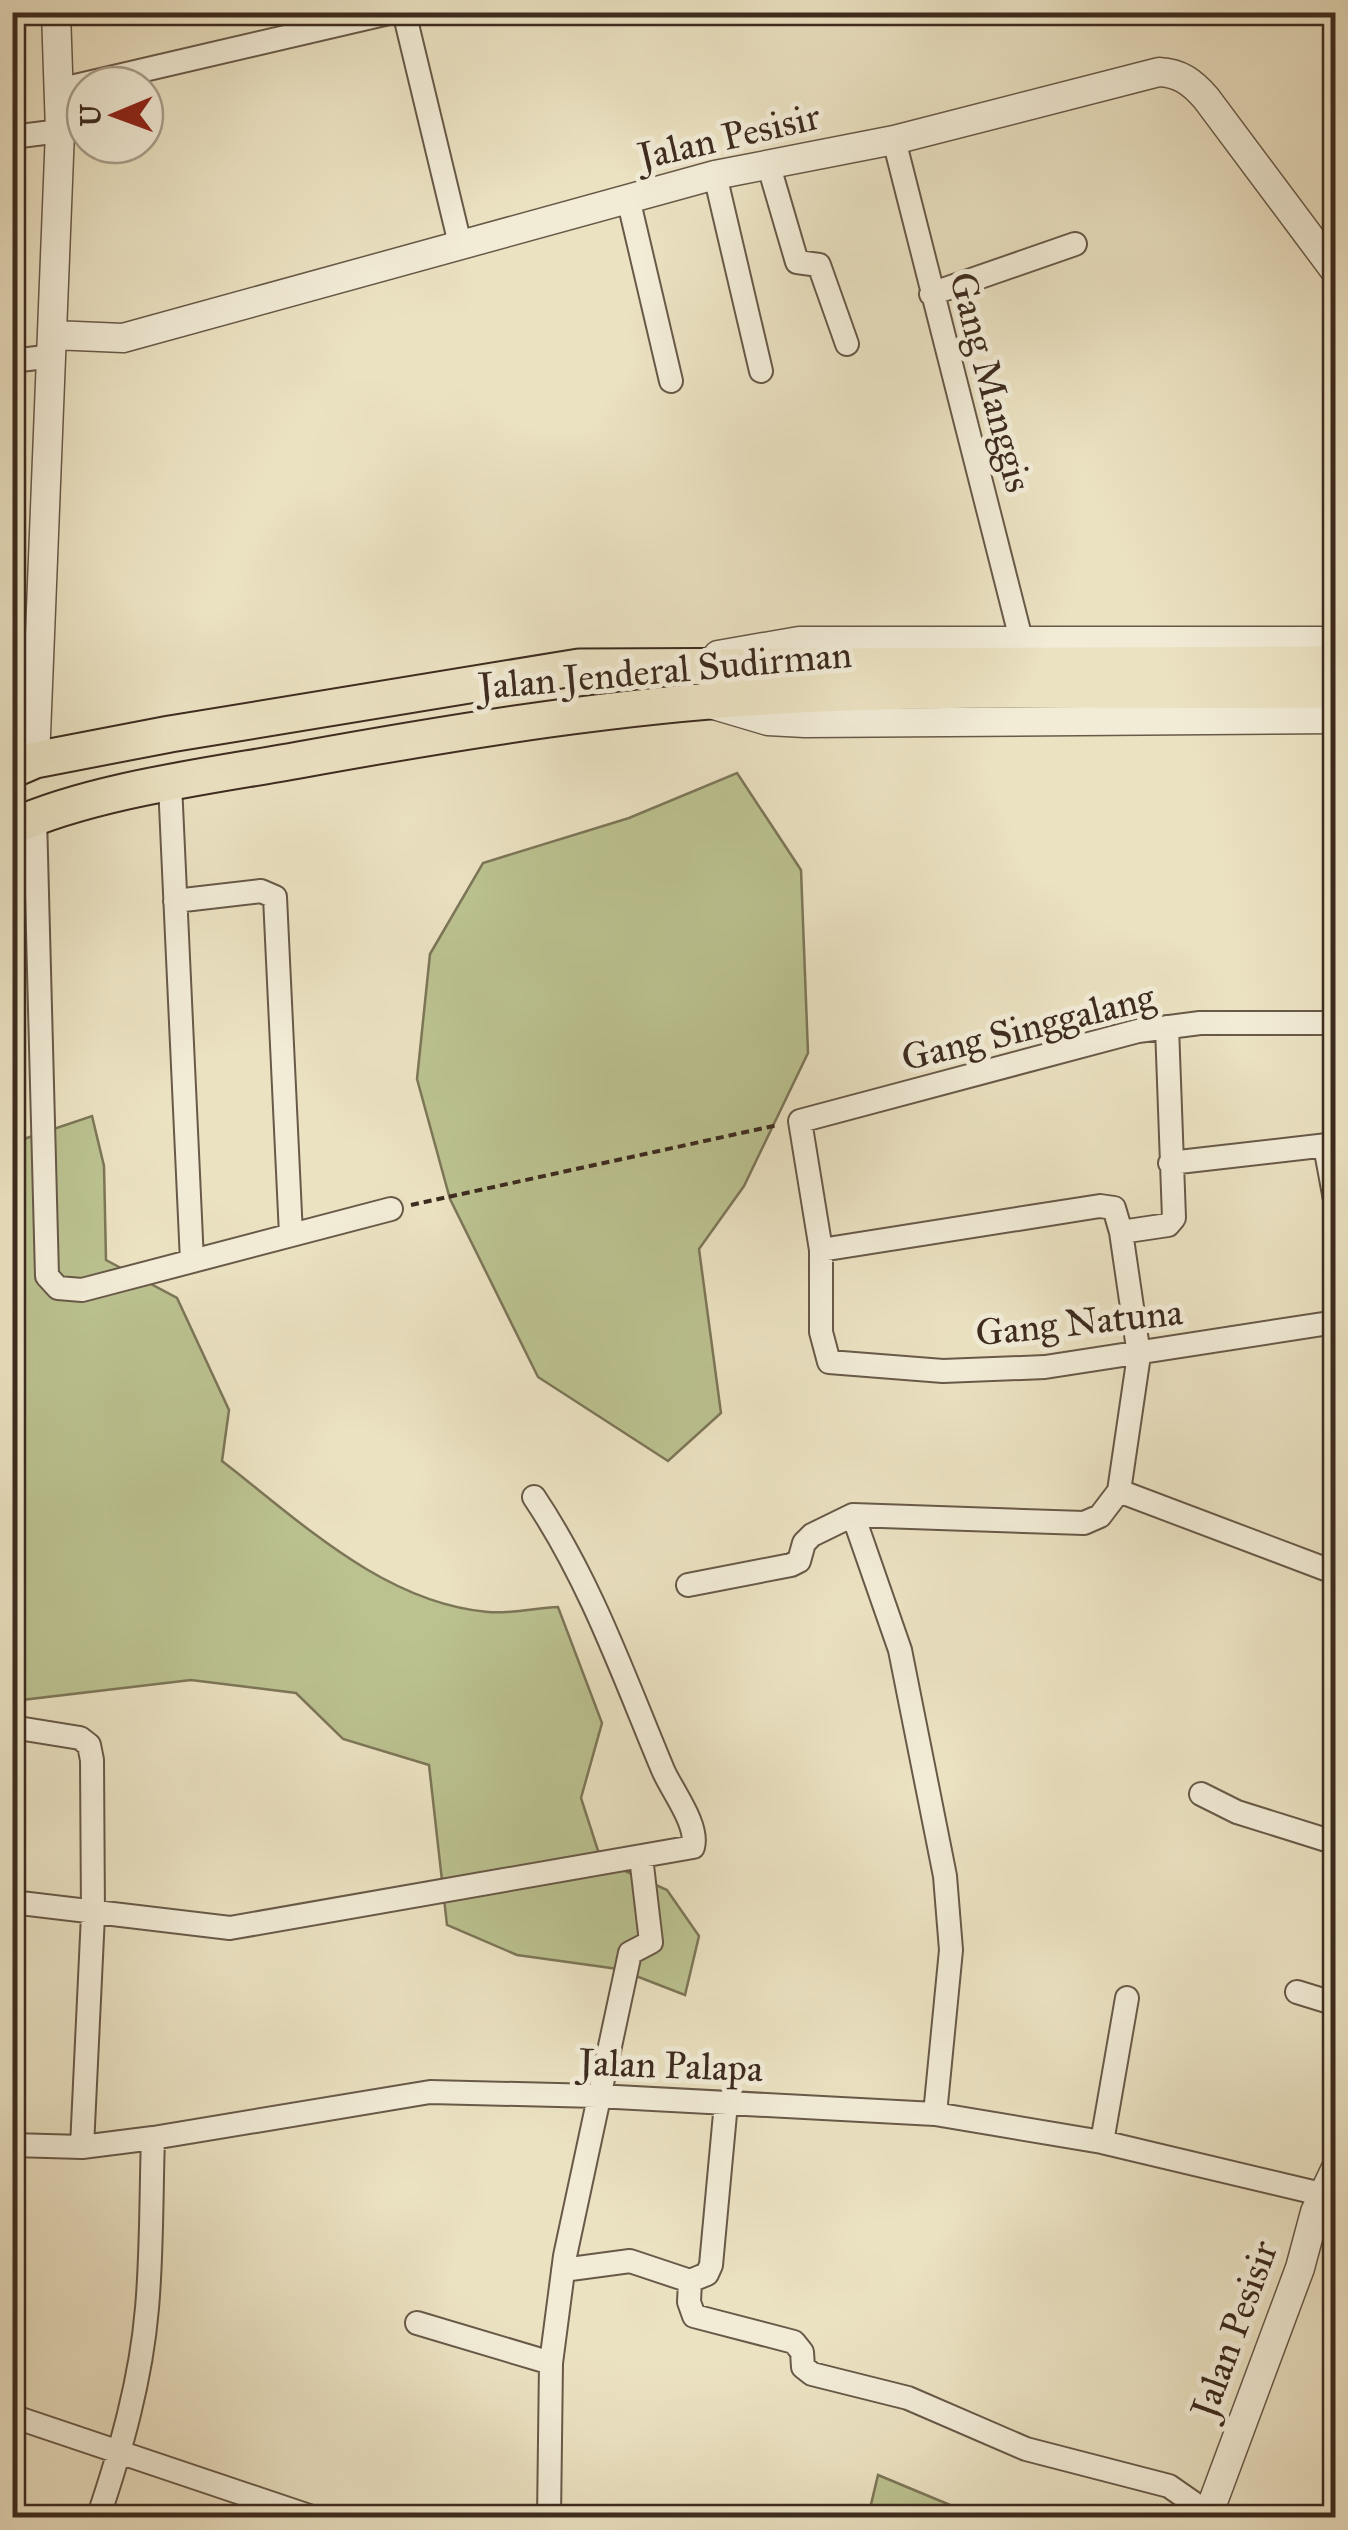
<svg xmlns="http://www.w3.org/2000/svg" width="1348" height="2530" font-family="'IM FELL Great Primer',serif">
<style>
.green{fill:#bbc290;stroke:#7c7658;stroke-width:2.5}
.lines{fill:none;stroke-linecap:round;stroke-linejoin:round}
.minor-casing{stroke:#685948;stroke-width:26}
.tertiary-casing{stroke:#685948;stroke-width:31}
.primary-casing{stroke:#3d2b1f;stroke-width:39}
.path{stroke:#3d2b1f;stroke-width:4;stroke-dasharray:8 5;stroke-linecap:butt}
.minor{stroke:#f2ecd7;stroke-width:22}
.tertiary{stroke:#f2ecd7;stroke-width:28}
.primary{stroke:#ebe2c2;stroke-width:35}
.labels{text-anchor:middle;stroke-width:10;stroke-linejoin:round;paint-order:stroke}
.street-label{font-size:38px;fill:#3d2b1f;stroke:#f2ecd7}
</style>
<rect width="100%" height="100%" fill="#ebe2c2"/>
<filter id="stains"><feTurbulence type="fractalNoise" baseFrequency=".002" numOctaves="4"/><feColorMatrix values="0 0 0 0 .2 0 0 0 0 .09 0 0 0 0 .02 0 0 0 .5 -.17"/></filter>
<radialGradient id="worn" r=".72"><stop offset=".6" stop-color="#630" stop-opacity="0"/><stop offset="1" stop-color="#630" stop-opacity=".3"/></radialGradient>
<path class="green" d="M737 773 801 870 808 1053 744 1186 699 1249 721 1413 668 1461 538 1377 450 1199 417 1079 430 954 483 863 629 818Z
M92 1116 104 1166 106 1260 177 1298 229 1410 222 1461C301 1522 384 1603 488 1612 510 1614 536 1608 558 1607L602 1723 581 1798 601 1860 667 1890 699 1936 685 1995 618 1969 517 1955 447 1925 429 1765 343 1739 296 1693 191 1680 13 1701 12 1143Z
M878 2475 979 2517H868Z"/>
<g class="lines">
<defs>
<path id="minor" d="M404 12 460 244
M58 90 393 12
M12 137 60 131
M894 140 1022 643
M768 163 797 262 819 265 847 344
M715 175 761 371
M628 198 671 381
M931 294 1075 244
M12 361 53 356
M170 784 192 1261
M35 817 47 1276 58 1288 82 1290 391 1209
M175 901 261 891 275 897 291 1235
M1336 1023H1200L1138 1031 800 1121 821 1250V1332L829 1362 943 1371 1045 1367 1336 1322
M1325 1146 1336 1205
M1170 1163 1336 1144
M821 1250 1100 1206 1114 1208 1121 1232
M1119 1491 1336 1573
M853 1515 900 1650 945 1876 951 1950 935 2114
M688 1585 791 1565 799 1561 804 1543 812 1535 853 1515 1084 1523 1100 1516 1119 1491 1139 1355 1121 1232 1168 1225 1174 1218 1167 1027
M12 1727 80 1738 89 1745 92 1760 93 1915 82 2147
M1201 1794 1237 1812 1336 1843
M12 1902 230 1928 693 1847C699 1825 672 1791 663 1770 624 1677 591 1582 534 1497
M1297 1992 1336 2004
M726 2103 711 2265 707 2274 690 2281 689 2302 694 2316 794 2342 802 2352 803 2367 812 2374 908 2398 1026 2449 1169 2486 1215 2518
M1102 2142 1127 1998
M12 2145 82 2147 153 2138 430 2092 597 2096 935 2114 1102 2142 1321 2194
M563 2270 630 2261 690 2281
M417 2323 551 2363
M12 2416 315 2518
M98 2518C121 2450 141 2380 147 2308 152 2252 151 2195 153 2138
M549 2518 551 2363 565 2256 630 1953 651 1942 641 1857"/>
<path id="tertiary" d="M53 335 123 338 715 175 894 140 1159 72C1180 73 1192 82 1206 98L1336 272
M718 655 799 641H1336
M714 705 768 721 805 723 1336 719
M35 760 60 131 56 12
M1207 2518 1300 2268 1315 2212 1336 2168"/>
<path id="primary" d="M12 770 35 760 170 734 579 667 1336 664
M12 827C94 790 210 776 299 760 465 730 630 703 800 695 977 686 1157 692 1336 690"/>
</defs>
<use href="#minor" class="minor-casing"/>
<use href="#tertiary" class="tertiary-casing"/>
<use href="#primary" class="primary-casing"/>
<path class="path" d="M411 1205 778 1125"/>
<use href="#minor" class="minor"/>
<use href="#tertiary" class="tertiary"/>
<use href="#primary" class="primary"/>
</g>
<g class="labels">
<g class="street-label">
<text transform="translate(729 136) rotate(-13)" y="13">Jalan Pesisir</text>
<text transform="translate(991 382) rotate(75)" y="13">Gang Manggis</text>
<text transform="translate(665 670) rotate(-5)" y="13">Jalan Jenderal Sudirman</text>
<text transform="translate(1028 1027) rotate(-14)" y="13">Gang Singgalang</text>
<text transform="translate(1079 1322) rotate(-6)" y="13">Gang Natuna</text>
<text transform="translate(671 2065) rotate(2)" y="13">Jalan Palapa</text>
<text transform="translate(1234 2329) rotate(-70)" y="13">Jalan Pesisir</text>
</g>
</g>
<rect width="1348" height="2530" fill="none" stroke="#ebe2c2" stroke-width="50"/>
<rect x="15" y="15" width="1318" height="2500" fill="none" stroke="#3d2b1f" stroke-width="5"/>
<rect x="25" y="25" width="1298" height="2480" fill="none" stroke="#3d2b1f" stroke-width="2.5"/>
<g transform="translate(115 115) rotate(269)"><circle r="48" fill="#f2ecd7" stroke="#aa9f8d" stroke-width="2.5"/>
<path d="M0-8L18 38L0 25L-18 38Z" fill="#8f2418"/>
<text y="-15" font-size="28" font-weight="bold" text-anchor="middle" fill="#3d2b1f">U</text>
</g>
<rect width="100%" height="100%" filter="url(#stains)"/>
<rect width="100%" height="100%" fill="url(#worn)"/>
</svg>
